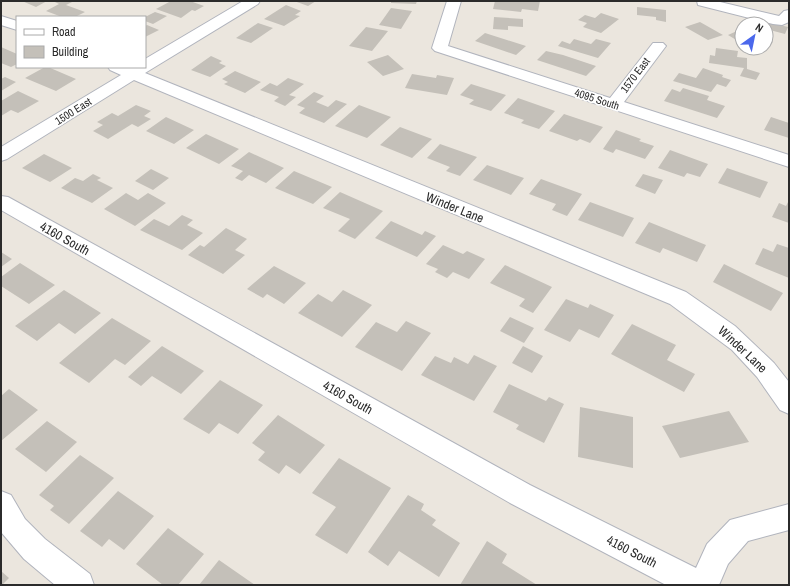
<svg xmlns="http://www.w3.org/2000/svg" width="790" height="586" font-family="'Archivo Narrow',sans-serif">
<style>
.building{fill:#c4c0b9}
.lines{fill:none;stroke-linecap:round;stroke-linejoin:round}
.minor-casing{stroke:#b1b4bd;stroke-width:2}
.minor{fill:#fff;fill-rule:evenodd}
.labels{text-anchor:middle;stroke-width:3.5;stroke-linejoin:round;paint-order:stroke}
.far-street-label{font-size:11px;fill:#2b2b2b;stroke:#fff}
.street-label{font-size:13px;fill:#2b2b2b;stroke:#fff}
</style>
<rect width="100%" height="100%" fill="#ebe6de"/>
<path class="building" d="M22 1H47L36 7Z
M57 1H74L66 5 85 12 75 17H62L46 11 59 4 55 2Z
M171 1H190L204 6 195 11 192 10 181 18 156 9Z
M294 1H316L308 6Z
M391 1H417L416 4 391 3Z
M495 1 504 2 540 1 538 11 522 9 521 12 493 9Z
M286 5 301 11 295 15 300 16 284 26 264 19Z
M637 7 666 10V22L656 20V17L637 15Z
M391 8 412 11 401 29 379 25Z
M155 12 167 16 153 24 145 21V17Z
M601 13 619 19 601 33 583 27 587 23 578 20 585 15 595 18Z
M494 17 523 19V27L508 26V30L493 29Z
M764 21 788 27 785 34 766 29V24H762Z
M700 22 723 35 708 40 685 27Z
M258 23 273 28 251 43 236 38Z
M147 25 159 30 145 37V26Z
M366 27 388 31 372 51 349 46Z
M737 31 742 34V39L738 41 728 35Z
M485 33 526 46 516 55 475 41Z
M574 39 591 44 596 39 611 43 598 58 558 46 562 41 570 44Z
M1 47 17 54V64L11 67 1 63Z
M716 48 738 51 737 57 747 58V69L760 73 756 80 740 76 744 68 709 63 710 55 715 56Z
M546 51 563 55 596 66 586 76 537 60Z
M388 55 404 69 383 76 367 62Z
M211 56 222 61 219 63 226 66 210 77 191 70Z
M45 67H48L76 79 56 91 25 78Z
M703 68 723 75 722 77 731 80 726 87 717 84 711 92 673 81 679 73 696 78Z
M235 71 261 82 245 93 224 84 228 82 222 79Z
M412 74 436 78 437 75 454 78 447 95 405 88Z
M5 77 16 82 1 91V79Z
M288 78 304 84 289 95 296 97 285 106 274 101 279 97 260 90 270 83 277 86Z
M471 84 506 95 491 111 469 104 474 100 460 95Z
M683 88 709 96 707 100 725 106 717 118 664 101 672 89 680 92Z
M18 91 39 101 18 113 11 110 1 116V101Z
M314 92 324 96 316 102 328 107 336 100 347 104 324 123 299 113 305 108 297 105Z
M518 98 555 111 539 129 521 123 524 120 504 113Z
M136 105 151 111 144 116 151 119 138 127 132 124 108 139 93 131 103 125 97 122 112 113 118 116Z
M359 105 391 117 367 138 335 126Z
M564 114 603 127 590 143 580 139 577 141 549 131Z
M166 117 194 130 174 144 146 131Z
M771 117 789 123V138L764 130Z
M400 127 432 139 412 158 380 145Z
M616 130 641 139 639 141 654 146 645 159 616 149 613 153 603 149Z
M206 134 239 149 219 164 186 148Z
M440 144 477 157 460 176 446 171 450 167 427 158Z
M670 150 708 164 700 177 687 173 684 177 658 168Z
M249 152 284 168 266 183 249 175 242 181 235 178 243 171 231 166Z
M44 154 72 168 50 182 22 168Z
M487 165 524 178 511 195 473 180Z
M727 168 768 182 760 198 718 183Z
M151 169 169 178 153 190 135 181Z
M294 171 332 187 313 204 275 188Z
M93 174 101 178 97 180 113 188 92 203 61 188 75 178 83 181Z
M643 174 663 180 655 194 635 186Z
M541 179 582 194 567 216 552 210 556 204 529 194Z
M340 192 383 211 355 239 338 231 350 219 323 208Z
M126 193 138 200 148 193 166 203 135 226 104 209Z
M789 200V223L772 217 779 203 786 206Z
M590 202 634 218 623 237 578 220Z
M182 215 193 220 187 225 203 233 182 250 140 230 154 219 169 226Z
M391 221 422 235 425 231 436 236 417 257 375 238Z
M649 222 706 245 697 262 663 248 660 253 635 243Z
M226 228 247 239 235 250 245 255 223 274 188 255 200 245 204 247Z
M777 244 789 248V278L755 264 763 248 773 252Z
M443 245 463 254 467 251 485 259 469 279 453 272 447 278 435 272 438 269 426 264Z
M1 252 12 259 1 267Z
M20 263 55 285 29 304 1 286V277Z
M724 264 783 293 771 311 713 282Z
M505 265 552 287 533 313 519 306 525 299 490 283Z
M274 266 306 283 284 304 267 294 263 298 247 289Z
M64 290 101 313 75 334 59 323 37 341 15 326Z
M343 290 372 305 342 337 298 313 318 294 332 302Z
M566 299 588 308 590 304 614 315 599 338 579 329 570 342 544 330Z
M510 317 534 328 524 343 500 331Z
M112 318 151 341 125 365 115 359 89 383 59 363Z
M406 321 431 333 402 371 355 347 376 322 397 332Z
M632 324 676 345 667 360 695 374 684 392 611 354Z
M162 346 204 371 181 394 152 376 141 386 128 377Z
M523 346 543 356 532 373 512 363Z
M474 355 497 366 474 401 421 375 435 356 451 363 454 357 468 364Z
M220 380 263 405 238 434 219 423 209 434 183 419Z
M509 384 546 401 549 397 564 404 544 443 516 429 519 425 493 412Z
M9 389 38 410 1 441V396Z
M580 407 633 417V468L578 457Z
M729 411 749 442 680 458 662 426Z
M278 415 325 445 300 474 286 465 279 474 258 460 265 452 252 443Z
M47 421 77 442 46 472 15 449Z
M80 455 114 478 69 524 50 510 54 506 39 495Z
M339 458 391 488 347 554 315 535 336 507 312 493Z
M118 491 154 516 124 550 109 539 102 547 80 531Z
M408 495 424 504 421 510 436 520 432 525 460 543 439 577 399 551 388 566 368 552Z
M168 528 204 554 178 585H163L136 564Z
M487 541 507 554 502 563 537 585H460Z
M219 560 255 585H199Z
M1 571 9 578 2 585H1Z"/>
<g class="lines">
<defs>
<path id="minor" d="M243 1H260L258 4 145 73 686 292 735 326 774 363 789 382V414L780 410 757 377 732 350 670 304 134 80 7 159 1 161V147L121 75 110 70 108 67H145V59Z
M447 1H461L448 46 610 98 653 43H663L666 46 624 102 789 155V167L435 51 432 48Z
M697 1H716L779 16 784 11 789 10V22L782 25 773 24 698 5Z
M1 16 17 21V30L1 25Z
M1 196 8 197 530 485 696 568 707 544 730 520 789 504V530L748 541 728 564 719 585H666L510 503 1 210Z
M1 491 11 495 25 519 45 539 90 574 94 585H55L24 559 1 532Z"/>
</defs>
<use href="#minor" class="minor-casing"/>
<use href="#minor" class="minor"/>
</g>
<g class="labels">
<g class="far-street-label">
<text transform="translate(635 75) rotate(-53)" y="4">1570 East</text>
<text transform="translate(597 99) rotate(18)" y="4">4095 South</text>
<text transform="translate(73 111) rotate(-32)" y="4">1500 East</text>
</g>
<g class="street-label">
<text transform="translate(455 207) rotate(22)" y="5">Winder Lane</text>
<text transform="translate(65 238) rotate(29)" y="5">4160 South</text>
<text transform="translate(743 349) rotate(43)" y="5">Winder Lane</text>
<text transform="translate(348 397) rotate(29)" y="5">4160 South</text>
<text transform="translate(632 551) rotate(27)" y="5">4160 South</text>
</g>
</g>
<rect width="790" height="586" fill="none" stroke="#2b2b2b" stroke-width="4"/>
<rect x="16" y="16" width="130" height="52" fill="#ffffff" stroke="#aaaaaa"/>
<rect x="24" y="29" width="20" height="6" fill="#ffffff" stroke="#aaaaaa"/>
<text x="52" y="36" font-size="12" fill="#2b2b2b">Road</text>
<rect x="24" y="46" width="20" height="12" fill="#c4c0b9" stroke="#aaaaaa"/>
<text x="52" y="56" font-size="12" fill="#2b2b2b">Building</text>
<g transform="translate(754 36) rotate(33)"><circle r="19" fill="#ffffff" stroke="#aaaaaa"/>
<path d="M0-3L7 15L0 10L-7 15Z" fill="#4b68ec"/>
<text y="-6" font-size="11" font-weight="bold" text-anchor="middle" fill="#2b2b2b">N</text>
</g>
</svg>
